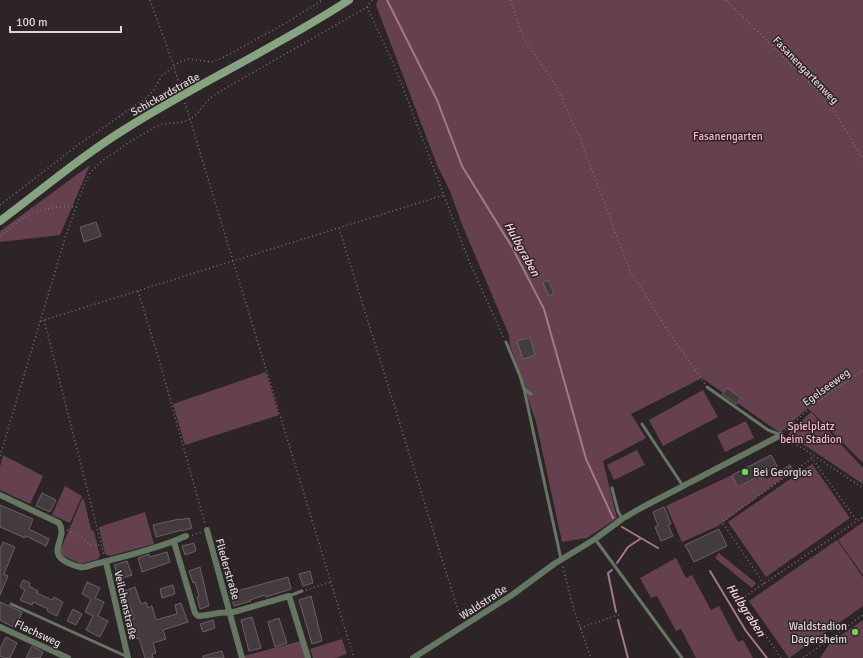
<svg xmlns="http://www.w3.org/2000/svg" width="863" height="658" font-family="Signika,sans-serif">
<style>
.green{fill:#65404f}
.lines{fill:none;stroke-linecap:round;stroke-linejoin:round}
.stream{stroke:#a4778a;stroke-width:2}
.building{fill:#443b3e;stroke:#6b6064}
.path{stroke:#797174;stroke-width:1.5;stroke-dasharray:1 3;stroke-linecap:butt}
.lane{stroke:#647761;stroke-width:3}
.street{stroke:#647761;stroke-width:6}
.secondary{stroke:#87a481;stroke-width:8}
.poi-dot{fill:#71d25e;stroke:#2d2427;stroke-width:1.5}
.labels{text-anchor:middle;stroke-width:3;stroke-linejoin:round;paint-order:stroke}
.street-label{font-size:11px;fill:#dcd6d8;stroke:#2d2427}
.park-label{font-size:11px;fill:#fdb2d0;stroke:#2d2427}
.poi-label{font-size:11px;fill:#dcd6d8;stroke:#2d2427;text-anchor:start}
.water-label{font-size:12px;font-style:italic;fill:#fcd5e4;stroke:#2d2427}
</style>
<rect width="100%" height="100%" fill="#2d2427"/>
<path class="green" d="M378 0H863V463L808 408 780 433 702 378 631 414 646 438 603 461 617 518 587 538 562 542 536 422 510 345 509 335 461 222 450 191 437 165 376 5Z
M90 165 60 235 0 242V231Z
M266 372 279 415 185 445 173 404Z
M703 390 718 417 663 446 649 420Z
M811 412 863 468V484L788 434Z
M746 421 754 438 725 452 717 435Z
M637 450 645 465 614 480 607 465Z
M3 455 43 476 30 504 0 490V467Z
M790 464 794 470 718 526 682 542 666 506 732 475 738 487 760 475 767 479Z
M812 464 850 518 766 577 728 522Z
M65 486 82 496 70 523 52 515Z
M82 499H84L91 530 94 531 100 556 98 559 81 564 61 555 60 551Z
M145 512 154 544 110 556 105 554 99 527Z
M863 522V575L838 540Z
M837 540 863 577V606L789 658 749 601Z
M719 553 756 583 752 588 715 558Z
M676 558 686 578 692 575 711 610 719 606 738 642 743 640 753 658H696L681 629 676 631 657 596 651 598 640 578Z
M863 620V658H820L830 643Z
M342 639 347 654 335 658H313L310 649Z
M301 641 305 658H245L244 656Z"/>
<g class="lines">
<path class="stream" d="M387 0 437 100 462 166 512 247 544 309 586 459 613 518
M622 527 658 548
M617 563 628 547 640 539
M612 570 608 573 616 612
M710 571 746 631 767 658
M618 620 628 658"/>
</g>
<path class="building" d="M96 222 101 236 84 242 80 227Z
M548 280 554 293 549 296 543 283Z
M530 338 535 355 523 359 517 341Z
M727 388 741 398 736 404 722 394Z
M771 455 777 466 738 487 732 475Z
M42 493 56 500 50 512 36 506Z
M0 505 33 519 29 529 49 539 46 546 26 536 25 538 0 527Z
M664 507 671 524 668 525 673 536 661 541 655 527 658 526 653 512Z
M189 518 192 528 182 531V530L156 537 153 525 179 519V520Z
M719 529 727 546 694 562 685 545Z
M3 542 15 547 4 574 8 576 0 595V549Z
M194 543 196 551 185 555 182 546Z
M167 552 170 562 142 572 138 558 149 554 150 557Z
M127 561 132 575 119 579 114 565Z
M200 567 209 606 200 609 197 597 199 596 195 582 193 583 189 571Z
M310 571 313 583 303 586 299 574Z
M288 577 291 589 266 597 265 595 250 600 251 601 234 606 230 593Z
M23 580 30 583 29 586 38 591 37 593 52 600 54 597 63 602 57 616 47 611 48 609 33 602 32 605 20 600 25 590 20 587Z
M87 582 100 588 95 598 104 602 98 616 108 621 100 637 86 630 93 616 85 612 91 599 82 594Z
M173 585 175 594 162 598 160 589Z
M135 587 141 604 146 602 148 608 152 606 156 620 177 614 175 605 181 603 188 622 163 630 166 639 153 643 156 653 152 654 153 658H145L139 638 135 639 129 620 134 619 130 606 128 607 122 592Z
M311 596 322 641 312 644 299 600Z
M0 602 22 612 15 628 0 620Z
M73 609 82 614 76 625 67 621Z
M252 617 261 648 249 651 241 620Z
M279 618 287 643 275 647 268 622Z
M213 620 215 628 203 632 200 624Z
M6 637 17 643 10 658H5L0 656V649Z
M32 646 43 652 40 658H26Z
M222 651 224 658H203V656Z"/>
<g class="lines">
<path class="path" d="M150 0 174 66 180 88
M510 0 524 39 555 84 580 138 629 269 668 331 705 384
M726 0 830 103 863 160
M367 7 395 67 469 261 504 339
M185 103 354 658
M0 205 78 145 146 98 153 91 162 76 179 62 189 59 212 62 224 57 284 24 323 0
M339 228 461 620
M0 236C9 230 18 221 27 216 39 209 63 205 76 207
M138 291 160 363 205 524
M44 320 104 555
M41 321 444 195
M785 430 819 401 863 370
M787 438 863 488
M0 456 66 235 84 185 90 173 102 161 131 141 152 129 162 124 183 122 191 119 197 114 209 99 219 92 367 7 372 0
M67 530 84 539 90 545H101
M192 535 202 532
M563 567 574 610 591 658
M764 584 722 522 812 458 857 521
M306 590 331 582
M580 628 621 614
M781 658 741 599 863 517
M803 658 863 615"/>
<path class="lane" d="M506 342 520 376 524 389 561 559
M707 387 768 430 781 435
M524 389 531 394
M642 424 683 486
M612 488 618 511 622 519
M595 539 682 658
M289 596 302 591
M11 604 128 657"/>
<path class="street" d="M0 495 59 523C67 535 53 547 59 556 62 561 74 566 80 567 84 568 91 565 95 564 124 557 159 548 186 536
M207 530 242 658
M174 542 195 613 198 616C209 616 218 611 230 613L289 596 308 658
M106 562 128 658
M0 627 68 658
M413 658 512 595 554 564 595 539 622 519 641 508 781 435"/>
<path class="secondary" d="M0 221C43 189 84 154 130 126 202 81 279 46 349 0"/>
</g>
<g class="poi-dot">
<circle cx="745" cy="472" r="4"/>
<circle cx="855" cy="632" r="4"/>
</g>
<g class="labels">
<g class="street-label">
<text transform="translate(806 70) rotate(46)" y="4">Fasanengartenweg</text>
<text transform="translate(165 94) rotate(-29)" y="4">Schickardstraße</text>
<text transform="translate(826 387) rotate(-36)" y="4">Egelseeweg</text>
<text transform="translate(228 569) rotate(74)" y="4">Fliederstraße</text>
<text transform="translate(483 602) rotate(-33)" y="4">Waldstraße</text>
<text transform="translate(126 605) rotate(77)" y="4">Veilchenstraße</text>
<text transform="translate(38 633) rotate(25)" y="4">Flachsweg</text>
</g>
<g class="park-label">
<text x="728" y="140">Fasanengarten</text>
<text x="811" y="430">Spielplatz<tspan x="811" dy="13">beim Stadion</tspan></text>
</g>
<g class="poi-label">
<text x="753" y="476">Bei Georgios</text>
<text x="847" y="630" text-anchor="end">Waldstadion<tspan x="847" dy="13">Dagersheim</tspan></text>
</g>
<g class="water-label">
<text transform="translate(522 249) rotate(61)" y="4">Hulbgraben</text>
<text transform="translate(746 610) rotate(57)" y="4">Hulbgraben</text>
</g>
</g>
<path d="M10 26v6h111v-6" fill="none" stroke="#dcd6d8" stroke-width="2"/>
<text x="16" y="26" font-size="12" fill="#dcd6d8" stroke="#2d2427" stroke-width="3" paint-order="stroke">100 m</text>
</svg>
